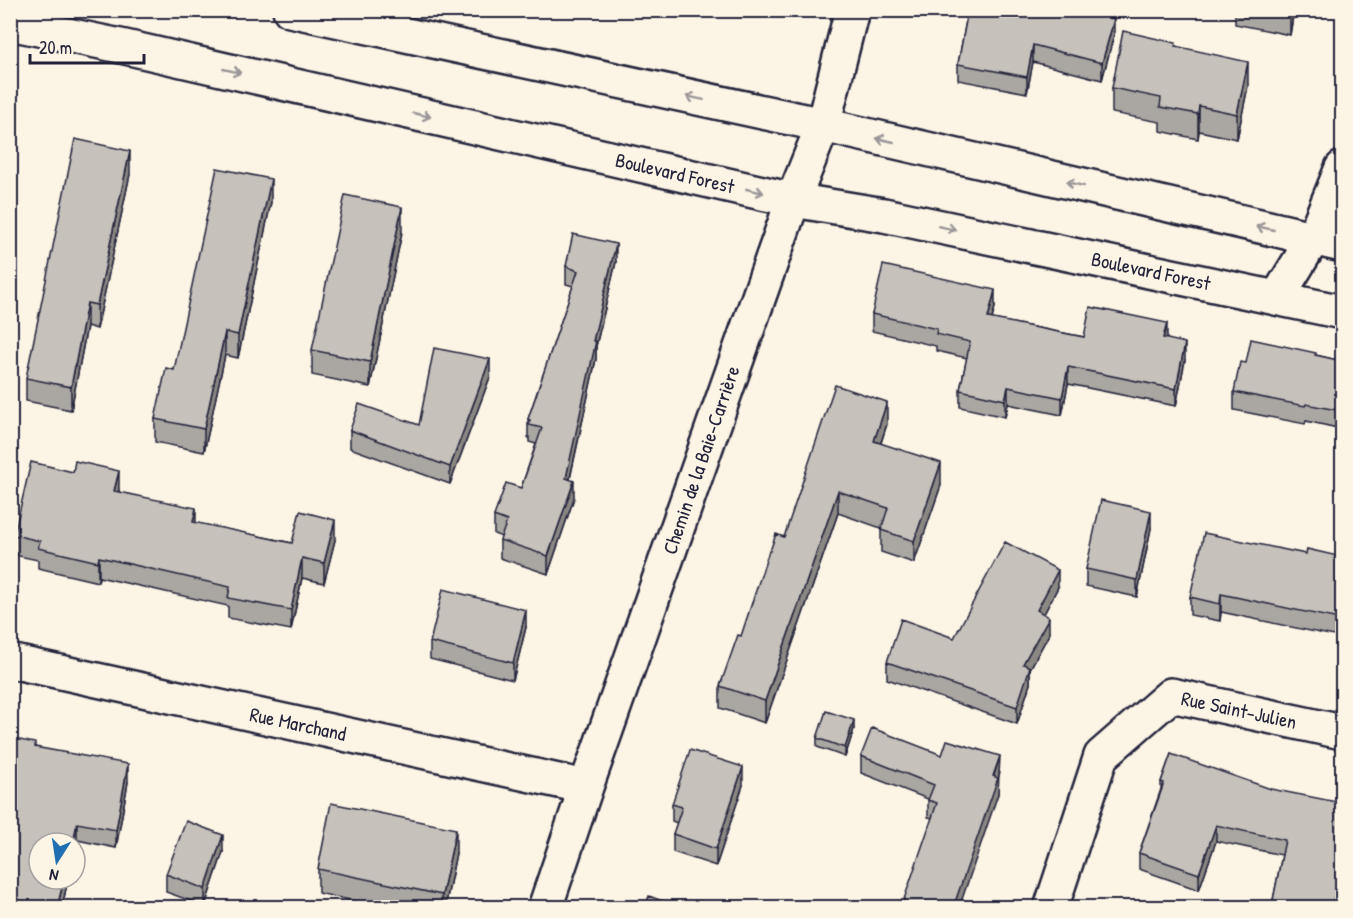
<svg xmlns="http://www.w3.org/2000/svg" width="1353" height="918" font-family="'Patrick Hand',sans-serif">
<style>
.lines{fill:none;stroke-linecap:round;stroke-linejoin:round}
.street-casing{stroke:#22223b;stroke-width:38}
.secondary-casing{stroke:#22223b;stroke-width:38}
.street{stroke:#fcf5e5;stroke-width:33}
.secondary{stroke:#fcf5e5;stroke-width:33}
.wall{fill:#aaa6a1;stroke:#22223b;stroke-width:1.5}
.shaded-wall{fill:#8b8783;stroke:#22223b;stroke-width:1.5}
.building{fill:#c6c1bb;stroke:#22223b;stroke-width:1.5}
.oneway{stroke:#9a9698}
.labels{text-anchor:middle;stroke-width:6;stroke-linejoin:round;paint-order:stroke}
.street-label{font-size:20px;fill:#22223b;stroke:#fcf5e5}
</style>
<rect width="100%" height="100%" fill="#fcf5e5"/>
<filter id="ink" filterUnits="userSpaceOnUse"><feTurbulence type="fractalNoise" baseFrequency=".0167" numOctaves="2"/><feDisplacementMap in="SourceGraphic" scale="12" xChannelSelector="R" yChannelSelector="G"/><feConvolveMatrix kernelMatrix="1 2 1 2 8 2 1 2 1" color-interpolation-filters="sRGB"/></filter>
<g filter="url(#ink)">
<g class="lines">
<defs>
<path id="street" d="M1277 298 1313 239 1342 168
M10 661 586 787
M545 908 586 787 793 200 823 125 852 10
M1051 908 1101 756 1171 695 1342 732"/>
<path id="secondary" d="M290 10 823 125 1342 245
M10 23 125 47 793 200 884 215 1342 312"/>
</defs>
<use href="#street" class="street-casing"/>
<use href="#secondary" class="secondary-casing"/>
<use href="#street" class="street"/>
<use href="#secondary" class="secondary"/>
</g>
<path class="wall" d="M678 10H697L696 15Z
M968 10 1114 35 1102 80 1033 62 1027 93 958 80V64Z
M1235 10H1294L1290 35 1235 24Z
M1176 46 1248 86 1237 139 1199 131 1198 139 1160 131V122L1112 113V88Z
M130 174 97 329 87 326 71 410 26 401V378Z
M271 202 238 358 225 355 204 452 155 442V419L174 370Z
M402 232 370 387 312 375V350Z
M616 262 596 346V359L570 479 574 498 548 574 500 558V540L502 537 494 534V516L521 488 536 444 529 442V437H528V419L573 286 566 284V266Z
M995 307 992 319 1084 337 1167 339 1185 360 1176 406 1068 384 1062 415 1008 404 1005 417 960 407V390L967 358 936 351V346L872 331V314Z
M1316 355 1342 361V429L1306 421 1305 424 1234 410V392L1246 363Z
M490 377 450 484 350 448V430L419 425Z
M887 424 881 443 941 485 914 563 881 552V528L838 513 765 723 720 708V686L784 537Z
M119 490V492L196 523 292 543 335 540 324 583 302 578 291 630 228 618V606L99 577 98 582 38 568V560L14 555V535Z
M1151 528 1137 597 1086 586V569Z
M1306 554 1342 557V641H1339V637L1221 612 1220 621 1190 615V597Z
M1058 587 1044 614 1049 634 1030 669V684L1017 724 887 679V662L954 638Z
M526 627 513 680 430 659V642Z
M854 729 845 757 817 747V738Z
M35 747 128 782 116 848 77 840 75 850V843L62 908H10Z
M1171 754 1342 876 1335 908H1273V900L1282 855 1216 841 1199 890 1139 869V853L1161 789V782Z
M942 755 1000 773 998 778V794L932 818 928 817V799L861 773V756Z
M743 785 716 866 673 852V834L677 823 672 821V804Z
M223 852 205 906 166 892V874Z
M456 853 445 908H386L318 893V869Z"/>
<path class="shaded-wall" d="M1290 10H1294L1290 35Z
M1114 19V35L1102 80V63Z
M1033 45V62L1027 93V77Z
M1248 62V86L1237 139V114Z
M1199 106V131L1198 139V114Z
M130 151V174L97 329V305Z
M271 179V202L238 358V335Z
M402 207V232L370 387V362Z
M616 244V262L596 346V359L566 496V478L593 341Z
M995 290V307L988 335V318Z
M87 303V326L71 410V387Z
M1167 323V340L1163 338Z
M225 332V355L204 452V429Z
M1185 343V360L1176 406V389Z
M490 359V377L450 484V467Z
M1068 367V384L1062 415V398Z
M1008 387V404L1005 417V400Z
M887 402V424L874 463V441Z
M941 463V485L914 563V541Z
M119 471V490L114 511V491Z
M574 481V498L548 574V556Z
M838 491V513L765 723V701Z
M196 508V528L193 522Z
M1151 511V528L1137 597V580Z
M335 520V540L324 583V563Z
M99 557V577L98 582V562Z
M302 558V578L291 630V610Z
M1058 570V587L1037 627V610Z
M1221 594V612L1220 621V604Z
M526 610V627L513 680V663Z
M1049 617V634L1030 669V684L1017 724V707L1023 664Z
M854 720V729L845 757V748Z
M1000 756 998 794 959 908H953Z
M128 764V782L116 848V830Z
M743 767V785L716 866V849Z
M77 823V840L75 850V843H73Z
M1216 825V841L1199 890V874Z
M456 829V853L445 908H442V895Z
M223 835V852L205 906V889Z
M1342 860V876L1335 908H1332Z
M64 879H68L62 908H57Z"/>
<path class="building" d="M968 10H1082L1114 19 1102 63 1033 45 1027 77 958 64Z
M1123 31 1176 43 1175 46 1248 62 1237 114 1199 106 1198 114 1160 107 1161 98 1112 88Z
M75 139 130 151 97 305 87 303 71 387 26 378Z
M217 168 271 179 238 335 225 332 204 429 155 419 166 368 174 370Z
M345 195 402 207 370 362 312 350Z
M573 234 616 244 593 341H596L566 478 574 481 548 556 500 540 507 521 494 516 506 483 521 488 542 428 529 425 530 420 528 419 578 271 566 266Z
M883 265 995 290 988 318 1084 337 1090 307 1167 323 1163 338 1185 343 1176 389 1068 367 1062 398 1008 387 1005 400 960 390 970 342 936 334 937 329 872 314Z
M1251 339 1316 353 1315 355 1342 361V411L1306 404 1305 406 1234 392 1240 362 1246 363Z
M434 348 490 359 450 467 350 430 359 404 419 425Z
M835 385 887 402 874 441 941 463 914 541 881 530 888 508 838 491 765 701 720 686 738 635 741 636 769 551H770L776 534 784 537Z
M75 461 119 471 114 491 196 508 193 522 292 543 300 511 335 520 324 563 302 558 291 610 228 598 230 587 99 557 98 562 38 548 40 541 14 535 31 462 73 472Z
M1101 500 1151 511 1137 580 1086 569Z
M1204 533 1306 554 1307 549 1342 557V624L1339 623V619L1221 594 1220 604 1190 597Z
M1005 542 1058 570 1037 610 1049 617 1023 664 1030 667 1017 707 887 662 901 619 954 638Z
M443 589 526 610 513 663 430 642Z
M826 711 854 720 845 748 817 738Z
M872 728 942 755 947 740 1000 756 993 776 998 778 953 908H901L937 803 928 800 934 785 861 756Z
M10 738 35 743V747L128 764 116 830 77 823 73 843H39V879H64L57 908H10Z
M690 750 743 767 716 849 673 834 682 807 672 804Z
M1171 754 1271 789 1342 803V860L1332 908H1294L1273 900 1285 840 1216 825 1199 874 1139 853 1164 783 1161 782Z
M331 803 456 829 442 895 318 869Z
M186 821 223 835 205 889 166 874Z
M649 896 681 908H645Z
M737 903 751 908H736Z"/>
<defs><path id="oneway-shaft" d="M-6 0H5M1.5-3L5.5 0L1.5 3" fill="none" stroke-width="1.6" stroke-linecap="round" stroke-linejoin="round" transform="scale(1.5)"/></defs>
<g class="oneway">
<use href="#oneway-shaft" transform="translate(232 71) rotate(13)"/>
<use href="#oneway-shaft" transform="translate(695 98) rotate(-168)"/>
<use href="#oneway-shaft" transform="translate(422 115) rotate(13)"/>
<use href="#oneway-shaft" transform="translate(885 140) rotate(-167)"/>
<use href="#oneway-shaft" transform="translate(1075 184) rotate(-167)"/>
<use href="#oneway-shaft" transform="translate(755 191) rotate(13)"/>
<use href="#oneway-shaft" transform="translate(947 228) rotate(12)"/>
<use href="#oneway-shaft" transform="translate(1265 228) rotate(-167)"/>
</g>
</g>
<g class="labels">
<g class="street-label">
<text transform="translate(675 173) rotate(13)" y="7">Boulevard Forest</text>
<text transform="translate(1151 271) rotate(12)" y="7">Boulevard Forest</text>
<text transform="translate(701 460) rotate(-71)" y="7">Chemin de la Baie-Carrière</text>
<text transform="translate(1239 710) rotate(12)" y="7">Rue Saint-Julien</text>
<text transform="translate(298 724) rotate(12)" y="7">Rue Marchand</text>
</g>
</g>
<rect width="1353" height="918" fill="none" stroke="#fcf5e5" stroke-width="36"/>
<rect x="18" y="18" width="1317" height="882" fill="none" stroke="#22223b" stroke-width="2" filter="url(#ink)"/>
<g transform="translate(57 861) rotate(192)"><circle r="28" fill="#fcf5e5" stroke="#a5a1a1" stroke-width="1.5"/>
<path d="M0-4.5L10 22L0 15L-10 22Z" fill="#1f6fb2"/>
<text y="-9" font-size="16" font-weight="bold" text-anchor="middle" fill="#22223b">N</text>
</g>
<path d="M30 54v9h114v-9" fill="none" stroke="#22223b" stroke-width="3"/>
<text x="39" y="54" font-size="18" fill="#22223b" stroke="#fcf5e5" stroke-width="4.5" paint-order="stroke">20 m</text>
</svg>
